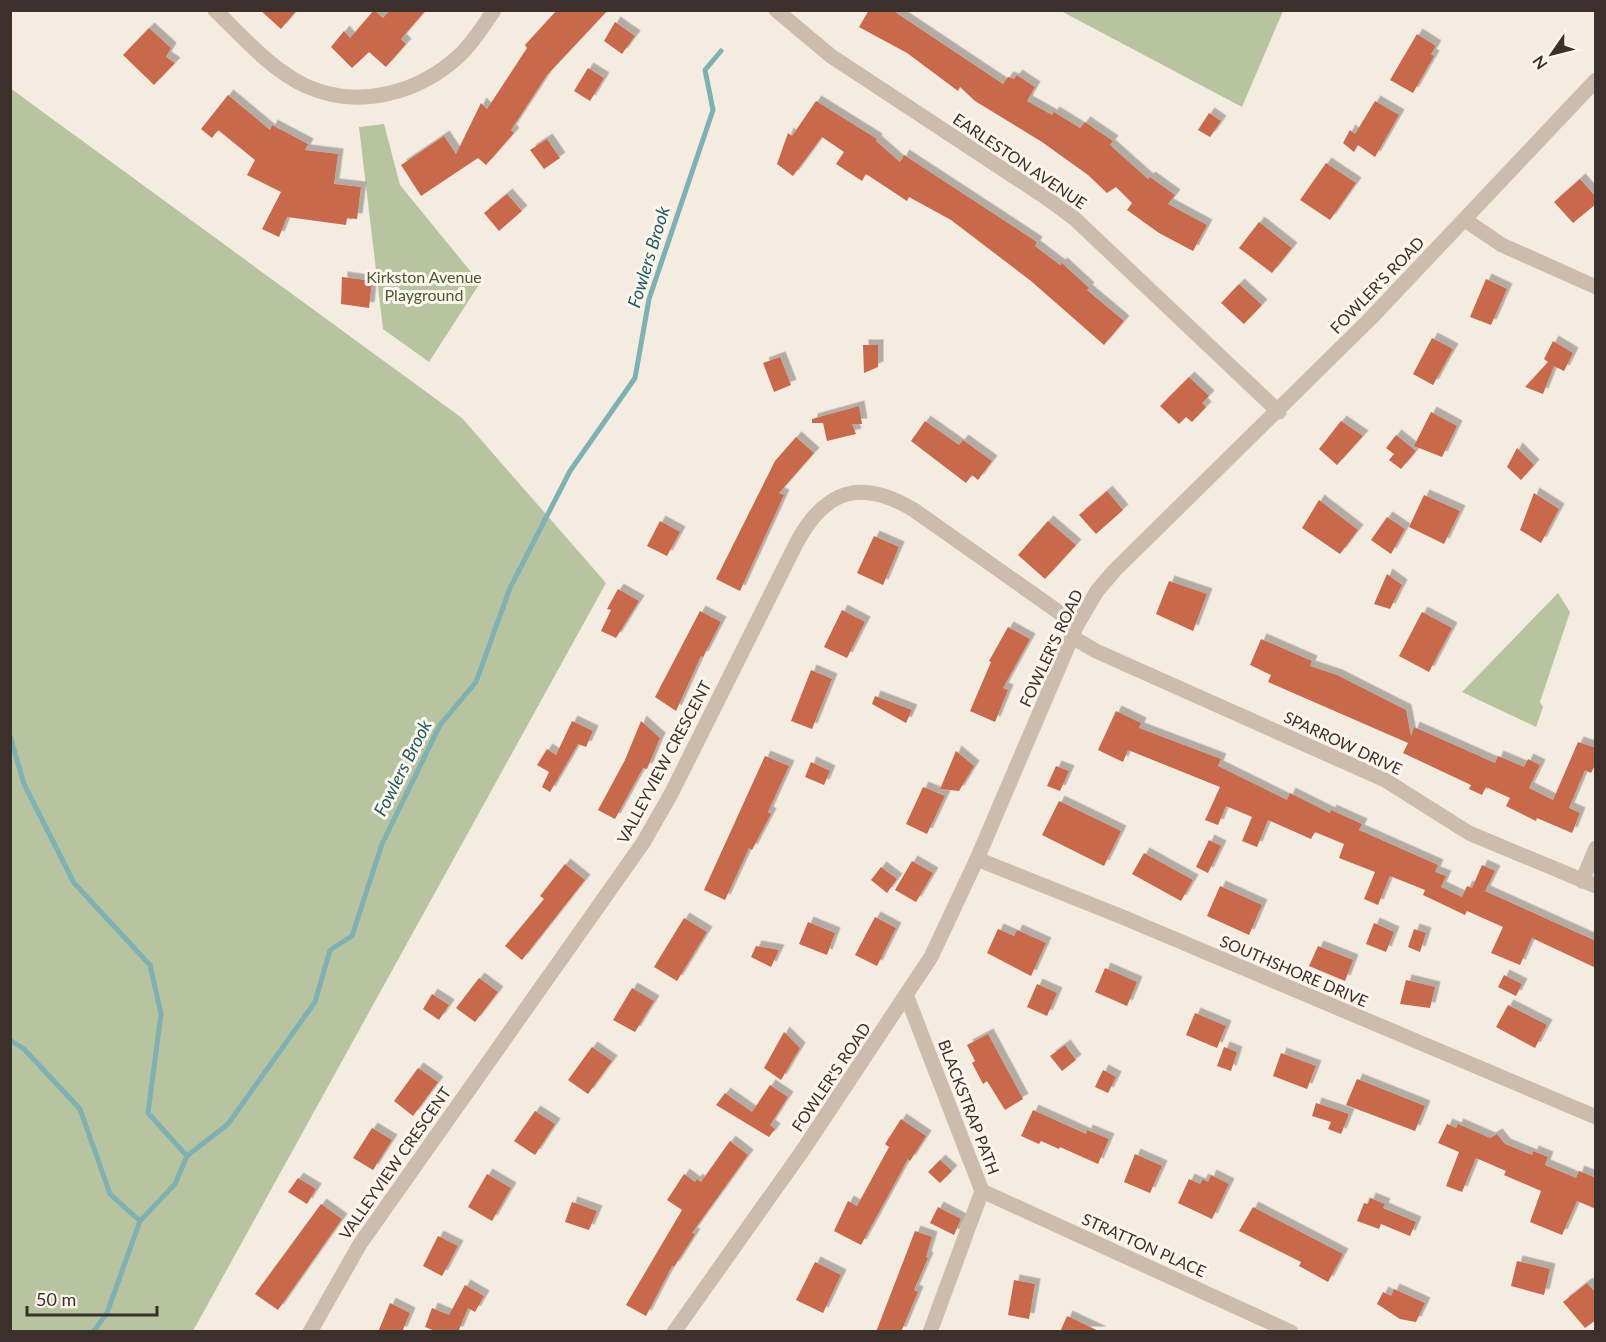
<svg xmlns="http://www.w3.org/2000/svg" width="1606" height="1342" font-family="Lato,sans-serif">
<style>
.green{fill:#b8c4a0}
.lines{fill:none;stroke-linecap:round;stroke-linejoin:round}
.stream{stroke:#7fb0b2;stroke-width:5}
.building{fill:#c8694b;filter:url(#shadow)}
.minor{stroke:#cdbbac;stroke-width:15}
.labels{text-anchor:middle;stroke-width:6;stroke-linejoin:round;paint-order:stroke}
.street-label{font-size:16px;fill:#3b302b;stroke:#fbf5ee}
.park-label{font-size:16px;fill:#4a5a2e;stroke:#fbf5ee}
.water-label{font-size:18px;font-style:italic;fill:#1f5a5e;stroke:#fbf5ee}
</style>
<defs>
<filter id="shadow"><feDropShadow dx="5.5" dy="-5.5" stdDeviation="0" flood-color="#0004"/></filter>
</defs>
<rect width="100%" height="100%" fill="#f4ebe1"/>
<path class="green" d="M1061 11H1283L1242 107Z
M10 88 462 418 606 583 193 1331H11Z
M384 124 400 185 480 283 429 362 383 329 359 127Z
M1558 593 1570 612 1540 702 1543 707 1536 727 1462 692Z"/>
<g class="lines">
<path class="stream" d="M10 736 24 784 74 883 150 965 161 1014 148 1113 187 1156
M10 1040 24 1049 80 1109 110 1194 140 1221
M93 1332 107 1313 140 1221 175 1184 187 1156 228 1124 315 1002 330 950 352 936 382 844 440 725 476 682 510 588 570 471 635 378 649 299 713 110 705 70 721 51"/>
</g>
<path class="building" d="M260 10H297L281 29Z
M374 10 383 18 390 10H426L401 39 406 44 386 67 369 52 352 68 331 47 344 31 350 38Z
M557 10H608L547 75 511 130 514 133 486 165 478 158 421 196 401 165 444 136 456 154 481 103 487 109 527 48 525 45Z
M869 10H892L1003 84 1008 77 1014 79 1017 75 1035 87 1027 101 1052 115 1054 112 1080 128 1085 122 1113 141 1110 145 1148 179 1150 177 1175 195 1168 204 1207 225 1193 251 1159 233 1127 210 1132 203 1116 187 1107 193 1088 175 1042 142 975 101 960 87 958 91 907 53 859 27Z
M615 22 635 36 622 54 604 41Z
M149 28 171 48 166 57 175 63 154 85 123 55Z
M1417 34 1436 46 1431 54 1434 56 1413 93 1390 80Z
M588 68 604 78 590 101 574 91Z
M228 95 270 130 272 125 308 144 305 150 338 154 334 184 361 187 357 219 347 218 346 225 287 217 279 237 262 229 281 192 247 175 255 160 218 130 212 138 201 129Z
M816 101 877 139 876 141 900 162 904 155 1037 242 1035 246 1060 265 1062 263 1089 288 1087 290 1124 321 1104 345 1031 281 951 220 909 197 907 201 866 174 862 181 836 164 844 152 822 137 793 176 777 164 788 133 792 136Z
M1375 101 1399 115 1375 157 1358 145 1354 152 1343 143 1350 130 1355 134Z
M1209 113 1221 121 1210 137 1198 130Z
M547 139 560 158 544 169 530 150Z
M1326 163 1356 183 1330 220 1300 200Z
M1580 179 1596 197V204L1573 223 1554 202Z
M507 194 522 211 499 231 484 213Z
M1259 222 1292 248 1272 273 1239 248Z
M342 277 372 281 369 308 341 304Z
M1486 279 1507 289 1491 325 1470 317Z
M1239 284 1262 305 1244 324 1221 303Z
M1432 338 1453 349 1433 385 1413 374Z
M1553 341 1573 353 1564 371 1554 366 1543 394 1525 387 1548 362 1544 359Z
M863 345H878V367L864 373Z
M780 357 791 385 774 392 763 363Z
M1189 377 1209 396 1202 403 1206 407 1192 422 1186 417 1179 424 1160 406Z
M859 406 862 424H852L856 434 827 441 823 423H812V419Z
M1431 412 1457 426 1442 457 1414 446Z
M925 421 959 445 963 440 992 461 978 480 972 475 966 483 911 441Z
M1341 421 1363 436 1337 465 1319 449Z
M1396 435 1416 451 1401 469 1389 460 1394 454 1386 448Z
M796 437 814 453 779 493 784 495 740 591 716 579 775 461Z
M1517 448 1534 465 1521 480 1507 467Z
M1107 491 1123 510 1096 534 1079 515Z
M1534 493 1559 509 1541 543 1520 530Z
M1424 495 1460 511 1444 544 1409 527Z
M1319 500 1358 530 1340 554 1302 528Z
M1387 517 1405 529 1391 554 1371 540Z
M660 521 680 532 667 556 647 546Z
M1048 521 1076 545 1045 579 1018 555Z
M874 536 899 547 883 585 857 573Z
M1387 574 1402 585 1390 609 1374 604Z
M1169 581 1207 594 1193 631 1156 614Z
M618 589 639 601 616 638 601 631 611 610 607 609Z
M842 610 865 622 847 658 824 647Z
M700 611 721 622 703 657 701 656 676 711 655 697Z
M1422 612 1452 628 1429 672 1399 656Z
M1008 627 1030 639 1003 688 1008 690 995 722 970 711 991 662 989 661Z
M1261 639 1312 661 1310 666 1337 675 1406 710 1411 736 1414 727 1495 763 1498 756 1524 767 1528 759 1540 765 1529 788 1553 800 1578 742 1596 748V763L1591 773 1585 770 1569 808 1580 813 1572 833 1537 818 1536 821 1506 806 1510 798 1486 787 1482 795 1469 789 1471 785 1403 753 1408 743 1268 682 1271 675 1250 665Z
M811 670 832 679 812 729 791 721Z
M875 696 912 710 906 723 872 704Z
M1116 711 1141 723 1139 728 1221 759 1218 766 1287 800 1290 793 1330 813 1331 810 1362 824 1359 830 1438 865 1435 872 1446 876 1441 887 1462 897 1467 886 1472 888 1482 865 1495 871 1485 891 1596 941V968L1532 938 1520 965 1491 953 1503 927 1467 911 1465 915 1423 895 1425 890 1390 876 1378 905 1364 899 1375 872 1339 858 1344 844 1315 832 1311 839 1268 820 1257 847 1242 841 1252 817 1226 806 1218 825 1205 820 1220 787 1128 750 1123 762 1098 750Z
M572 721 593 731 586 747 578 744 550 792 542 787 549 772 537 765 547 749 556 755Z
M641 721 660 738 647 769 643 768 615 819 598 810 625 760Z
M956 751 974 766 959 791 940 789Z
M765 756 789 766 768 812 771 814 752 850 749 848 725 900 704 890Z
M811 762 830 771 824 785 805 777Z
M1056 766 1069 771 1060 791 1047 786Z
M923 787 945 796 927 834 906 824Z
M1059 801 1121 831 1104 866 1042 835Z
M1209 840 1221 846 1208 873 1196 867Z
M1144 853 1193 880 1181 901 1132 874Z
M912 861 933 873 916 902 895 890Z
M565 864 585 880 522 960 505 946 544 899 540 896Z
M881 867 897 879 887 893 871 880Z
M1220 886 1262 905 1249 935 1207 916Z
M875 917 896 928 877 966 855 955Z
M684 918 707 932 677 981 654 967Z
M808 922 835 933 827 955 799 944Z
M1374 923 1394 932 1386 952 1366 944Z
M998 929 1014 936 1017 930 1046 943 1031 976 987 953Z
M1414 929 1426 933 1420 952 1408 947Z
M756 946 779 950 771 967 751 957Z
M1318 946 1353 960 1345 981 1309 966Z
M1105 968 1137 982 1127 1006 1095 992Z
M1504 975 1522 984 1516 996 1498 987Z
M479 978 498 992 475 1022 456 1008Z
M1406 980 1435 987 1430 1008 1400 1004Z
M1037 984 1057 993 1047 1016 1027 1007Z
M632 988 654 1001 635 1032 613 1020Z
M432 994 449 1005 439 1020 423 1009Z
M1508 1005 1547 1025 1535 1048 1496 1027Z
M1195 1013 1226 1026 1217 1048 1186 1035Z
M784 1032 800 1048 781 1080 764 1068Z
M988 1034 1023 1099 1005 1110 987 1081 983 1084 972 1063 975 1061 967 1045Z
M1065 1045 1076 1060 1062 1071 1050 1056Z
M592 1047 612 1061 588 1094 568 1080Z
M1224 1047 1237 1052 1231 1071 1217 1066Z
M1281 1053 1316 1066 1307 1089 1273 1076Z
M418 1068 438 1082 413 1116 394 1101Z
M1103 1070 1116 1077 1108 1093 1095 1087Z
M1357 1079 1425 1106 1415 1131 1346 1105Z
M770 1085 788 1097 770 1125 775 1129 769 1137 716 1105 725 1093 752 1112Z
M1316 1103 1349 1114 1341 1134 1328 1129 1331 1122 1312 1116Z
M1033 1110 1086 1134 1087 1130 1109 1139 1098 1164 1060 1147 1059 1149 1041 1141 1039 1144 1021 1136Z
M535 1111 555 1124 535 1155 514 1141Z
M901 1119 926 1136 910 1161 908 1159 861 1245 834 1231 848 1201 857 1206 889 1147 885 1144Z
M1447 1124 1456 1128 1458 1124 1490 1138 1497 1134 1505 1144 1532 1155 1533 1151 1548 1157 1545 1165 1576 1178 1579 1171 1596 1178V1209L1577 1201 1562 1235 1530 1222 1541 1191 1504 1175 1506 1171 1476 1158 1462 1192 1446 1186 1459 1152 1438 1143Z
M372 1128 392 1140 373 1170 353 1158Z
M730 1141 748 1155 692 1233 695 1234 674 1267 672 1266 646 1316 626 1305 682 1210 667 1200 684 1174 695 1182 697 1179 701 1182Z
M1135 1154 1162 1166 1150 1193 1124 1182Z
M940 1160 952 1171 940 1183 928 1172Z
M487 1174 511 1188 492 1221 468 1207Z
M1211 1175 1229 1184 1212 1219 1178 1203 1189 1179 1200 1184 1203 1179 1208 1182Z
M298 1178 316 1189 307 1204 288 1192Z
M1370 1198 1385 1204 1383 1208 1416 1222 1410 1236 1381 1224 1379 1229 1357 1221 1364 1203 1368 1204Z
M572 1202 597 1211 589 1230 565 1222Z
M321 1204 342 1219 278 1310 255 1294Z
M938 1207 961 1219 954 1235 930 1223Z
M1253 1207 1343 1254 1328 1282 1299 1266 1301 1262 1239 1231Z
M915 1231 932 1237 926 1257 928 1258 914 1290 918 1292 901 1332H876Z
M438 1236 458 1246 442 1276 423 1266Z
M1517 1261 1550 1269 1544 1295 1511 1286Z
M815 1262 841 1275 823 1313 796 1300Z
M1014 1280 1035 1284 1029 1319 1008 1315Z
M1587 1283 1596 1293V1320L1585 1328 1563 1302Z
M465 1285 484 1296 475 1312 468 1308 458 1332H437L425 1327 432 1308 449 1315Z
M1394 1289 1425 1303 1416 1322 1400 1319 1377 1304 1383 1292 1391 1296Z
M390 1303 410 1313 402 1332H378Z
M1067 1316 1101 1332H1060Z"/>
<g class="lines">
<path class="minor" d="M215 10C242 36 271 70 306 86 359 110 420 93 461 54 474 41 484 25 494 10
M776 10 831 56 1045 197 1075 219 1279 412
M1465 220 1502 245 1596 287
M1072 637 1096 651 1385 780 1469 833 1596 886
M977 859 1120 916 1596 1117
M1582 881 1596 848
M907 997 982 1191 930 1332
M982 1191 1291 1332
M310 1332 360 1244 643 843 671 794 797 542C826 489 861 478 914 510L1077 625
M674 1332 803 1150 931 957 977 859 1077 625 1097 591 1115 570 1371 318 1596 80"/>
</g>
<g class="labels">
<g class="street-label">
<text transform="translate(1020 161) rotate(34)" y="6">EARLESTON AVENUE</text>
<text transform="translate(1377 285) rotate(-46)" y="6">FOWLER'S ROAD</text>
<text transform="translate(1051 648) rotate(-65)" y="6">FOWLER'S ROAD</text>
<text transform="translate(1343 743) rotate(25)" y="6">SPARROW DRIVE</text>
<text transform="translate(664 762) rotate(-62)" y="6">VALLEYVIEW CRESCENT</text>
<text transform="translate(1294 971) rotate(23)" y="6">SOUTHSHORE DRIVE</text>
<text transform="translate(831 1077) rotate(-56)" y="6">FOWLER'S ROAD</text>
<text transform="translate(969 1107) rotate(69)" y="6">BLACKSTRAP PATH</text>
<text transform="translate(395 1163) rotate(-55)" y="6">VALLEYVIEW CRESCENT</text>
<text transform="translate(1144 1245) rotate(24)" y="6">STRATTON PLACE</text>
</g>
<g class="park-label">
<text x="424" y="283">Kirkston Avenue<tspan x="424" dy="18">Playground</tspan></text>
</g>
<g class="water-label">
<text transform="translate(649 257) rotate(-73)" y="6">Fowlers Brook</text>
<text transform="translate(403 768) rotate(-63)" y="6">Fowlers Brook</text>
</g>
</g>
<rect width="1606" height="1342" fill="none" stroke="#3b302b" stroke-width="24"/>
<g transform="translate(1552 54) rotate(235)" stroke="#fbf5ee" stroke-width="4.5" paint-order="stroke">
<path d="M0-4.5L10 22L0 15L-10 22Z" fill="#3b302b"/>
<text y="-9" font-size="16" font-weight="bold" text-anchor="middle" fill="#3b302b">N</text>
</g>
<path d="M27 1306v9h130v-9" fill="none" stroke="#3b302b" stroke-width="3"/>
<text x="36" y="1306" font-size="18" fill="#3b302b" stroke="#fbf5ee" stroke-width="4.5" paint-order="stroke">50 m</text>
</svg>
